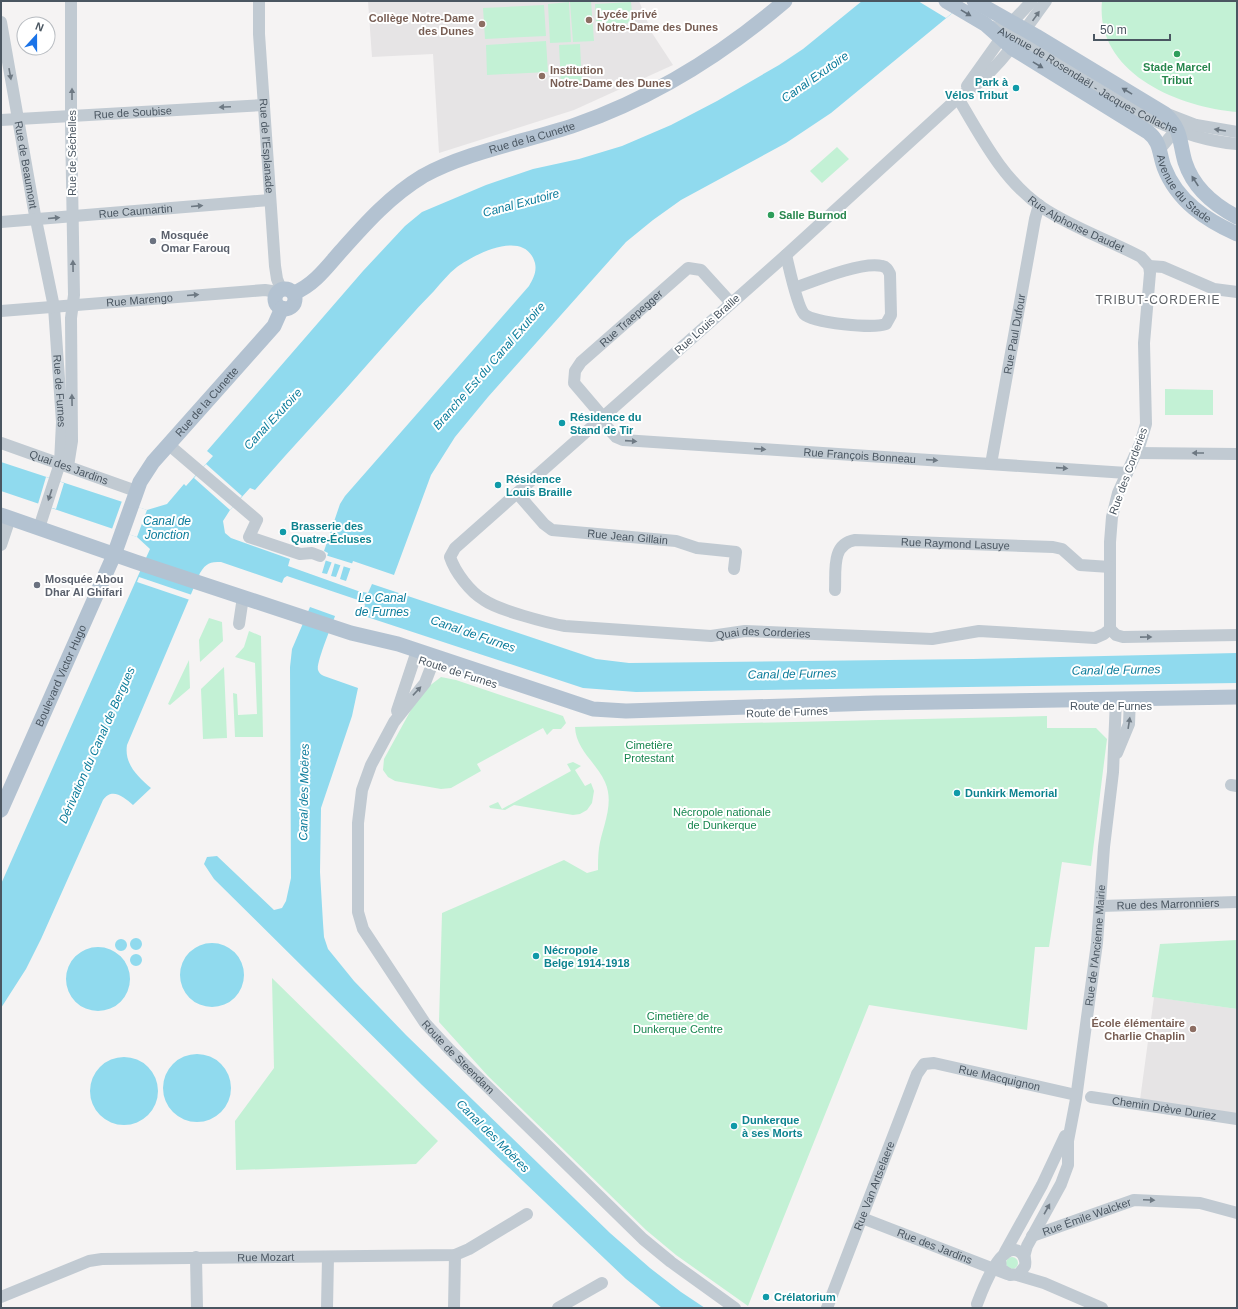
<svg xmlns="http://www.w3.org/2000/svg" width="1238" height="1309" font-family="Arial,sans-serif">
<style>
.education{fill:#e6e4e5}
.green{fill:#c3f1d5}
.water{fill:#90daee}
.pier{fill:#f5f3f3}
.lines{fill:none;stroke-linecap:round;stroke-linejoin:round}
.minor{stroke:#c1cad2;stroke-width:12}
.major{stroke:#b3c2d1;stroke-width:15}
.oneway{fill:#64717d}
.oneway2{fill:#6e7983}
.education-dot{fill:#8d6e63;stroke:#fff;stroke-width:1.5}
.leisure-dot{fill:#2e9e5b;stroke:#fff;stroke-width:1.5}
.culture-dot{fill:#0f9aa8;stroke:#fff;stroke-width:1.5}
.worship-dot{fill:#6b7280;stroke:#fff;stroke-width:1.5}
.labels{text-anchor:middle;stroke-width:4;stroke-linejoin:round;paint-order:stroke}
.education-label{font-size:11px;font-weight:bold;fill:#785e54;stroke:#fff;text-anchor:start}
.leisure-label{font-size:11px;font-weight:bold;fill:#27864d;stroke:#fff}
.street-label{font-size:11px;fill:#4a5661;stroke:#fff}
.culture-label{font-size:11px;font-weight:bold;fill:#0d838f;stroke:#fff;text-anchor:start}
.worship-label{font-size:11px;font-weight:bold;fill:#5b616d;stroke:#fff;text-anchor:start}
.park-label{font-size:11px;fill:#17864f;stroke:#fff}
.water-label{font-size:12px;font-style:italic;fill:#0c7c9b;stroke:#fff}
.neighbourhood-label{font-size:12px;letter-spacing:1px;fill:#5f6368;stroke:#fff}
</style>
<rect width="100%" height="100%" fill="#f5f3f3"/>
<path class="education" d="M368 1H639L652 33 673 65 574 110 439 153 433 54 372 57Z
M1154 997 1237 1009V1113L1235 1115 1140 1100Z"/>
<path class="green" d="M591 1 594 41 573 42 570 2Z
M1102 1H1237V112C1178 107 1095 73 1102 1Z
M569 2 571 42 550 43 548 4Z
M631 2 633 23 596 25 595 4Z
M544 5 546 36 485 39 483 8Z
M546 41 548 72 487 75 486 45Z
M580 44 582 84 561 85 559 45Z
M837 147 849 159 822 183 810 171Z
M1165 389 1213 390V415H1165Z
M209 618 222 622 223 641 200 662 199 640Z
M249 631 261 636 263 737H235L233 693 237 694 238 715 257 714 255 663 235 657 244 647Z
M189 660 190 688 170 705 168 704Z
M224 667 227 738 203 739 201 689Z
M441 677 456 680 563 716 566 723 561 729H553L547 735 543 728 477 764 481 771 451 788 441 789 395 781 388 777 383 770 384 759 412 708 428 687Z
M1047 716V728H1096L1107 739 1091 866 1062 862 1049 947H1035L1027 1030 869 1005 748 1306 676 1255 646 1230 488 1076 439 1022 442 913 564 860 587 873 598 870C598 863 598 855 599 848 602 827 615 804 605 782 596 762 576 750 575 727Z
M573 762 581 766 575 770 585 786 591 783 594 791 592 803 587 810 580 814 573 815 514 805 505 810 490 808 489 806 498 802 502 809 571 771 567 764Z
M1237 940V1009L1152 997 1160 944Z
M272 978 438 1141 416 1164 236 1170 235 1121 274 1068Z
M1006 1263a6 6 0 1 1 12 0a6 6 0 1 1-12 0Z"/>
<path class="water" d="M862 1H967L831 113 786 143 681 200 653 220 626 242 488 397 455 437 431 475 394 575 353 561 346 581 340 579 345 562 342 561 336 577 331 576 336 559H333L327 574 322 573 328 553 324 551 340 504 345 496 529 286C533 279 537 272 535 263 525 228 475 254 457 267 448 274 441 283 434 291 413 312 394 335 374 357 335 402 294 445 255 490L250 488 230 510 223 521 225 533 231 538 290 559 288 566 358 591 368 593 372 584 596 659 629 663 973 659 1237 653V683L636 692 583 688 361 615 365 606 364 602 287 576 284 578 282 583 221 562C210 562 206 563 200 573L127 745C124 764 138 777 151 788L133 805C124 797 112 787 103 800L41 939 26 969 1 1008V884L150 549 137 537 1 491V462L147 510 167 504 184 484 186 486 213 456 207 451 363 271 405 226 422 212 486 185 533 169 579 159 622 146 671 125 717 101 779 65 803 49Z
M310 607 335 616C332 625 316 663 318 670 319 673 321 675 324 676L358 688 352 716 321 808 320 872 323 923 324 937 328 949 354 981 406 1035 610 1233 650 1268 681 1292 705 1308H662L626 1279 422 1085 214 879 204 864 207 857 217 856 274 910 282 908 286 901 291 878 290 667 292 649Z
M130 944a6 6 0 1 1 12 0a6 6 0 1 1-12 0Z
M115 945a6 6 0 1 1 12 0a6 6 0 1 1-12 0Z
M180 975a32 32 0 1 1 64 0a32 32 0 1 1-64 0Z
M66 979a32 32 0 1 1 64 0a32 32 0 1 1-64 0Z
M130 960a6 6 0 1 1 12 0a6 6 0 1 1-12 0Z
M163 1088a34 34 0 1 1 68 0a34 34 0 1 1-68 0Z
M90 1091a34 34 0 1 1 68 0a34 34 0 1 1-68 0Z"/>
<path class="pier" d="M918 1H967L946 18Z
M206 464 242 496 230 510 194 478Z
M46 477 64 483 56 509 38 504Z
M122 501 147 510 137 537 112 529Z
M325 555 354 564 352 569 324 560Z
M139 577 192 595 190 600 137 582Z"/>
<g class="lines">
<g class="minor">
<path id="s1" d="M259 1V34L275 266 277 279 281 289"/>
<path id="s2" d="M1046 1C1020 36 996 74 958 98L786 255 455 548 450 557C455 572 470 592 484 600 498 610 547 623 565 626L711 636 745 631 932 639 979 631 1095 638 1104 634 1110 629"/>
<path id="s3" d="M1 22 34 210 54 307 62 422 60 463 39 528"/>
<path id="s4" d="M993 27C1075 65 1144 136 1237 144"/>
<path d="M967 86 1014 20 1032 1"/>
<path id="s5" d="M958 98C981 137 1004 182 1043 208 1073 228 1109 240 1141 257L1149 266 1150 273 1144 343 1146 424 1140 444 1118 493 1112 517 1110 542V629"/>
<path d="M1165 113 1196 125 1237 132"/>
<path id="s6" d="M1 120 264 105"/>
<path d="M1160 149 1170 137 1182 129"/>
<path id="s7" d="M1 222 270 200"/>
<path d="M786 255C789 267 797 306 804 314 813 323 874 329 886 324L891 315 890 274C888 270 887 267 882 266 862 261 814 281 795 288"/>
<path d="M1149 266 1163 267 1214 289 1237 292"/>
<path id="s8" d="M1 311 265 290 278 292"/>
<path id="s9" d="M603 417 574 383 575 371 581 362 688 268 701 270 731 303"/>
<path id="s10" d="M600 419 616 437 623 440 1127 473"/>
<path id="s11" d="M1 443 136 491"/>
<path d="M169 445 257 520 249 537 300 554 312 553 320 556"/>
<path d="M1136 453 1237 454"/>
<path id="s12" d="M991 464 1035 219 1039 205"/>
<path d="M68 466 72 441 71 318 74 295 71 124V1"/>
<path id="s13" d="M517 493 544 524 552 530 676 541 697 548 736 552 734 569"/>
<path d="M1 545 10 518"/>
<path id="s14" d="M835 590C836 571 831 544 855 540L1053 547 1062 549 1080 565 1110 567"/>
<path d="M239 624 243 597"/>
<path d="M1110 629 1116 635 1123 637 1237 635"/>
<path id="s15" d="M435 657 425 683 394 722 371 765 362 790 358 823V912L363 929 425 1023 450 1050 643 1239 671 1262 735 1308"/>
<path d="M397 711 417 651"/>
<path d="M1117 753 1129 724 1130 698"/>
<path d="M1231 785 1237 786"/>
<path id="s16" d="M1100 906 1237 902"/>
<path id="s17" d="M1091 1097 1237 1119"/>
<path id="s18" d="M862 1218 1007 1274"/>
<path id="s19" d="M1032 1236 1134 1200 1200 1203 1237 1213"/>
<path d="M1005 1252 1042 1185 1065 1136"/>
<path d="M196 1257 197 1308"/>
<path id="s20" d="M1024 1257 1027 1246 1061 1184 1068 1165V1141L1076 1099 1097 943 1104 847 1113 772 1116 699"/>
<path d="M1017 1275 1044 1283 1102 1308"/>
<path id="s21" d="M1 1297 89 1261 102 1259 455 1255 469 1249 527 1214"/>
<path d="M977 1304C982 1291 1001 1239 1020 1252 1025 1255 1026 1260 1025 1266L1019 1274 1010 1275 1001 1269 1000 1259"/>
<path d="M327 1308 328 1257"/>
<path d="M454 1308 455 1255"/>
<path d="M558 1308 602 1283"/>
<path id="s22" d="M827 1308 917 1074 924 1064 934 1063 1076 1095"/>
</g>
<g class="major">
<path id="s23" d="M946 1 985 24 1012 48 1148 132C1161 142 1159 154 1164 167 1177 201 1206 220 1237 234"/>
<path d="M974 1 1036 36 1165 114C1182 130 1179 141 1185 162 1193 187 1214 205 1237 217"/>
<circle cx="285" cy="299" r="10"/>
<path id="s24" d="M294 293C314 285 327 267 341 251 366 223 390 196 423 176 466 152 528 141 575 125 653 98 723 54 785 1"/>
<path d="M1 515 136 562 351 633 398 644 593 709 626 711 875 703 1237 697"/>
<path id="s25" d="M1 810 114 555 140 482 153 462 274 326 282 308"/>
</g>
</g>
<defs><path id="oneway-solid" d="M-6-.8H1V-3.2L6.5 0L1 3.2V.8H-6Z"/></defs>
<g class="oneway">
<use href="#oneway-solid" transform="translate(966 13) rotate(31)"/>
<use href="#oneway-solid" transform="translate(1038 65) rotate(31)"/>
<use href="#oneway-solid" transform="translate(1127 91) rotate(-149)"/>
<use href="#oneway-solid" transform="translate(1195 181) rotate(-123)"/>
</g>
<g class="oneway2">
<use href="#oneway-solid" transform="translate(1036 16) rotate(-55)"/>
<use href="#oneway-solid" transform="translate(10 74) rotate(80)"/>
<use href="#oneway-solid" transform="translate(72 94) rotate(-90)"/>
<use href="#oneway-solid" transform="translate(225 107) rotate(177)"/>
<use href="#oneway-solid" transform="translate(1220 130) rotate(-171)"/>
<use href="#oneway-solid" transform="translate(197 206) rotate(-5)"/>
<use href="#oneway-solid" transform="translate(54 218) rotate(-5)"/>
<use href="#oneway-solid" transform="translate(73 266) rotate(-91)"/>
<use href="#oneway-solid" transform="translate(193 295) rotate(-5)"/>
<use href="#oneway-solid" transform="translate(72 400) rotate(-91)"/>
<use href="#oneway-solid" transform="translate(631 441) rotate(4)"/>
<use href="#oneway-solid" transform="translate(760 449) rotate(4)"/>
<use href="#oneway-solid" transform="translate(1198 453) rotate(-180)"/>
<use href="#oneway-solid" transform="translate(932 460) rotate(4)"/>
<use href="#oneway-solid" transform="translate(1062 468) rotate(4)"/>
<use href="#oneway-solid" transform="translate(50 495) rotate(108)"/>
<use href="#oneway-solid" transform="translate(1146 637) rotate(-1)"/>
<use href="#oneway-solid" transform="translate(417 691) rotate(-47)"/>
<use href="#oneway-solid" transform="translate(1129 723) rotate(-81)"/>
<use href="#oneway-solid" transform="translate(1149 1200) rotate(3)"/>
<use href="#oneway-solid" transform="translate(1047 1209) rotate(-61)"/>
</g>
<g class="education-dot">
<circle cx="589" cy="20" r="4"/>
<circle cx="482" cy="24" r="4"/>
<circle cx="542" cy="76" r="4"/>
<circle cx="1193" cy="1029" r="4"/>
</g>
<g class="leisure-dot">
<circle cx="1177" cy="54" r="4"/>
<circle cx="771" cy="215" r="4"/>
</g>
<g class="culture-dot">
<circle cx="1016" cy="88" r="4"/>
<circle cx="562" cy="423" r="4"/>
<circle cx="498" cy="485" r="4"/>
<circle cx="283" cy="532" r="4"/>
<circle cx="957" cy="793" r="4"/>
<circle cx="536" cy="956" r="4"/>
<circle cx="734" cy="1126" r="4"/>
<circle cx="766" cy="1297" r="4"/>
</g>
<g class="worship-dot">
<circle cx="153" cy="241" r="4"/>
<circle cx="37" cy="585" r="4"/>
</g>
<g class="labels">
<g class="education-label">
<text x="597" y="18">Lycée privé<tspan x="597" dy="13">Notre-Dame des Dunes</tspan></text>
<text x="474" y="22" text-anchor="end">Collège Notre-Dame<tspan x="474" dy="13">des Dunes</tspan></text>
<text x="550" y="74">Institution<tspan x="550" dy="13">Notre-Dame des Dunes</tspan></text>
<text x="1185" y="1027" text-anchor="end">École élémentaire<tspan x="1185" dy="13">Charlie Chaplin</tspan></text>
</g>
<g class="leisure-label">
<text x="1177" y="71">Stade Marcel<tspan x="1177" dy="13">Tribut</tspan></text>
<text x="779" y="219" text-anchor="start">Salle Burnod</text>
</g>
<g class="street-label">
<text dy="4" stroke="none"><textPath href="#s4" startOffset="109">Avenue de Rosendaël - Jacques Collache</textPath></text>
<text dy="4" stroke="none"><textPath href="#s6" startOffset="132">Rue de Soubise</textPath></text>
<text dy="4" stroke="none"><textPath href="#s24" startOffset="291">Rue de la Cunette</textPath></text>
<text dy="4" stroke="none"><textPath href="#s1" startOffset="145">Rue de l'Esplanade</textPath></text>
<text transform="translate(72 153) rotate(-90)" y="4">Rue de Séchelles</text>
<text dy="4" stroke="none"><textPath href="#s3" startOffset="145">Rue de Beaumont</textPath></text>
<text dy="4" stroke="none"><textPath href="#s23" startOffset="310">Avenue du Stade</textPath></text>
<text dy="4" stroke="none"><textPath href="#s7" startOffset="135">Rue Caumartin</textPath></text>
<text dy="4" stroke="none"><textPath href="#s5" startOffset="177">Rue Alphonse Daudet</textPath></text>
<text dy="4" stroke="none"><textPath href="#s8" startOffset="139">Rue Marengo</textPath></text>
<text dy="4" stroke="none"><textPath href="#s9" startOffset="134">Rue Traepegger</textPath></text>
<text transform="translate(707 324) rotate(-42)" y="4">Rue Louis Braille</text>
<text dy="4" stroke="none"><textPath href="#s12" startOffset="132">Rue Paul Dufour</textPath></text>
<text dy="4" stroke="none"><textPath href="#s3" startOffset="374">Rue de Furnes</textPath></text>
<text dy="4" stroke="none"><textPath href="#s25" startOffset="461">Rue de la Cunette</textPath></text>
<text dy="4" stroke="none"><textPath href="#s10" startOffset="269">Rue François Bonneau</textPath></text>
<text dy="4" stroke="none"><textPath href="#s11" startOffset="72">Quai des Jardins</textPath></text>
<text transform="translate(1128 471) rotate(-70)" y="4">Rue des Corderies</text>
<text dy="4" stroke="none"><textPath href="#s13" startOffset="127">Rue Jean Gillain</textPath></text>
<text dy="4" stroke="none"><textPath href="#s14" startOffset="160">Rue Raymond Lasuye</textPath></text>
<text dy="4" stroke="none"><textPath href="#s2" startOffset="1157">Quai des Corderies</textPath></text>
<text transform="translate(458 672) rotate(18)" y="4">Route de Furnes</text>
<text dy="4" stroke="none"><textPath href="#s25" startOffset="147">Boulevard Victor Hugo</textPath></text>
<text x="1111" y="710">Route de Furnes</text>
<text transform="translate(787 712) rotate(-2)" y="4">Route de Furnes</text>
<text dy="4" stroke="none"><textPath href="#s16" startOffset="68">Rue des Marronniers</textPath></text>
<text dy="4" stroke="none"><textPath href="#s20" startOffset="324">Rue de l'Ancienne Mairie</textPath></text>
<text dy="4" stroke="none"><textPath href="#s15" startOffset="453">Route de Steendam</textPath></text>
<text dy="4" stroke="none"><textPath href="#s22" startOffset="340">Rue Macquignon</textPath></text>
<text dy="4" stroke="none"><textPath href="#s17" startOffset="74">Chemin Drève Duriez</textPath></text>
<text dy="4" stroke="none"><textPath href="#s22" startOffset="131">Rue Van Artselaere</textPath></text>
<text dy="4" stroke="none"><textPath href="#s19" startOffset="58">Rue Émile Walcker</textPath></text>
<text dy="4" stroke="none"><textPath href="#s18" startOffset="78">Rue des Jardins</textPath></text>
<text dy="4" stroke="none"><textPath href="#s21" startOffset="272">Rue Mozart</textPath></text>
</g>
<g class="culture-label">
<text x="1008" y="86" text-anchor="end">Park à<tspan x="1008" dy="13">Vélos Tribut</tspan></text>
<text x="570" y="421">Résidence du<tspan x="570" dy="13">Stand de Tir</tspan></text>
<text x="506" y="483">Résidence<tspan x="506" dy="13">Louis Braille</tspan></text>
<text x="291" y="530">Brasserie des<tspan x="291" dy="13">Quatre-Écluses</tspan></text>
<text x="965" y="797">Dunkirk Memorial</text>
<text x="544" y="954">Nécropole<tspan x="544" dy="13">Belge 1914-1918</tspan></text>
<text x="742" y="1124">Dunkerque<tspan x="742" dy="13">à ses Morts</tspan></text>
<text x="774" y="1301">Crélatorium</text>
</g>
<g class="worship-label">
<text x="161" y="239">Mosquée<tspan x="161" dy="13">Omar Farouq</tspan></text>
<text x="45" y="583">Mosquée Abou<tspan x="45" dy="13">Dhar Al Ghifari</tspan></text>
</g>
<g class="park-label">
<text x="649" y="749">Cimetière<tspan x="649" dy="13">Protestant</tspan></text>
<text x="722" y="816">Nécropole nationale<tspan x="722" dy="13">de Dunkerque</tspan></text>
<text x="678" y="1020">Cimetière de<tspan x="678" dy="13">Dunkerque Centre</tspan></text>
</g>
<g class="water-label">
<text transform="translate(815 77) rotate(-35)" y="4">Canal Exutoire</text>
<text transform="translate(521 203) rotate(-15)" y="4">Canal Exutoire</text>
<text transform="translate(489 366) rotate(-49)" y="4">Branche Est du Canal Exutoire</text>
<text transform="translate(273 419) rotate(-47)" y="4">Canal Exutoire</text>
<text x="167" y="525">Canal de<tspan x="167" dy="14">Jonction</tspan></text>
<text x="382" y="602">Le Canal<tspan x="382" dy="14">de Furnes</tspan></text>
<text transform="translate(473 634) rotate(19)" y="4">Canal de Furnes</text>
<text transform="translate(1116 670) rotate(-1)" y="4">Canal de Furnes</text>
<text transform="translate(792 674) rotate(-1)" y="4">Canal de Furnes</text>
<text transform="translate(97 745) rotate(-66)" y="4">Dérivation du Canal de Bergues</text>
<text transform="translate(304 792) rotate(-89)" y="4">Canal des Moëres</text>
<text transform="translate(493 1136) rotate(45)" y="4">Canal des Moëres</text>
</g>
<g class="neighbourhood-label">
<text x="1158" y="304">TRIBUT-CORDERIE</text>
</g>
</g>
<rect width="1238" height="1309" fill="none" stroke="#4a5661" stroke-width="4"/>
<g transform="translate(36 36) rotate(21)"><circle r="19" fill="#ffffff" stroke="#b7bbc0"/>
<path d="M0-3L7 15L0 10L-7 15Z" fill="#1a73e8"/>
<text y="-6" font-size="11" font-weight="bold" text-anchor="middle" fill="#4a5661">N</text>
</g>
<path d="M1094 34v6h76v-6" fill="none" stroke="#4a5661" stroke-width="2"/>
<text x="1100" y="34" font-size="12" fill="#4a5661" stroke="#ffffff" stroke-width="3" paint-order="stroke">50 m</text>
</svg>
